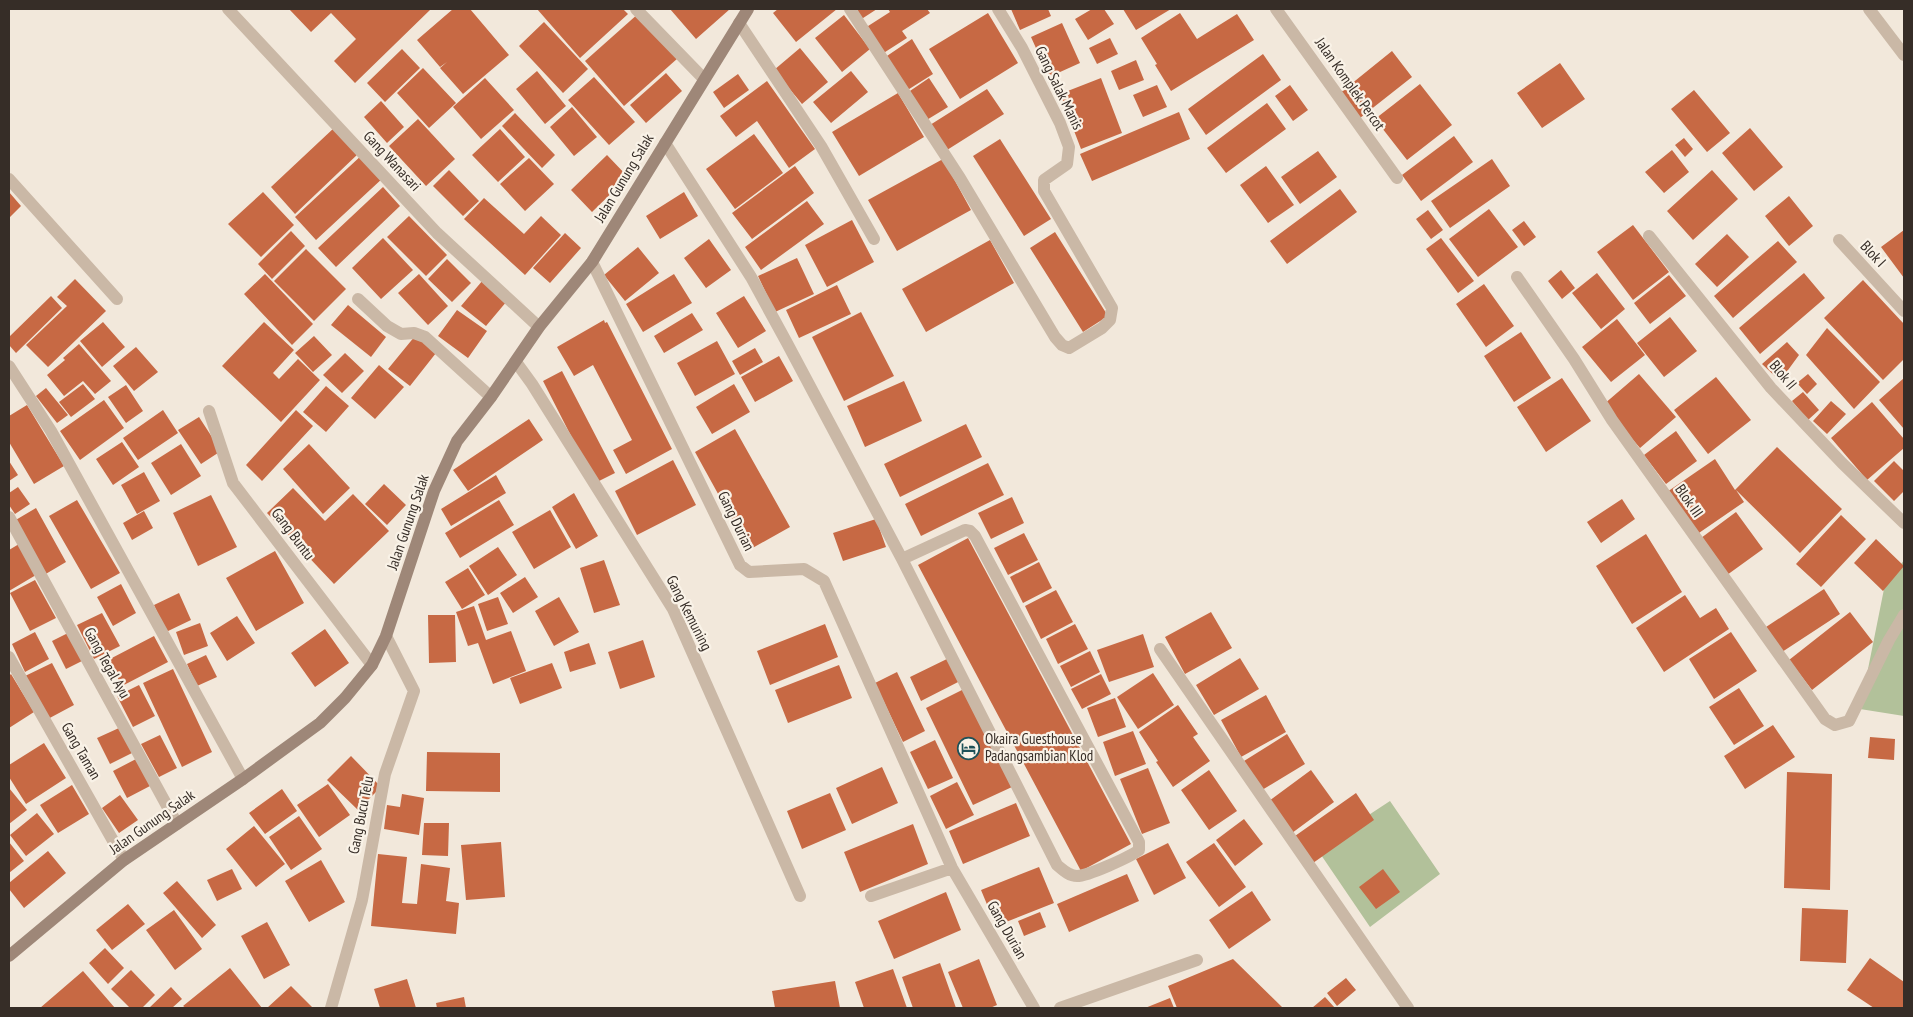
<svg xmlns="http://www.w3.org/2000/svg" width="1913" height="1017" font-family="'PT Sans Narrow',sans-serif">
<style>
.green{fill:#b2c19a}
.building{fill:#c76944}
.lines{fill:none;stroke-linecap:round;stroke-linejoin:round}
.street{stroke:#cab8a6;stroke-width:12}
.secondary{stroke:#9e8778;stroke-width:12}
.labels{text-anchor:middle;stroke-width:4.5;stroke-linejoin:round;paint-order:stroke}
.street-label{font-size:15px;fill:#362d27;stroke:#f9f2e7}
.poi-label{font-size:15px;fill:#362d27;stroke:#f9f2e7;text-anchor:start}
</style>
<rect width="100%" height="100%" fill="#f2e8db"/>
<path class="green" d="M1904 560V716L1860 709 1884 589Z
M1390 801 1440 874 1370 927 1317 849Z"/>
<path class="building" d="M289 9H431L355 83 334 61 356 39 331 13 311 32Z
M453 9H470L509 55 463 94 440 68 447 62 440 67 417 40Z
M537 9H623L628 14 580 58Z
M670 9H730L696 39Z
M778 9H837L796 42 773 13Z
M852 9H877L860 20Z
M888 9H927L930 13 902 31 907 38 882 54 865 28 890 12Z
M1011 9H1048L1051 16 1020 30Z
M1092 9H1104L1114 24 1088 40 1075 19Z
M1123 9H1171L1136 30Z
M639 13 678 58 624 106 585 61Z
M988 13 1018 63 960 99 929 49Z
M1180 13 1197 39 1237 14 1254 40 1171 91 1155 65 1157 64 1141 38Z
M844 15 870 49 842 72 815 38Z
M544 22 588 69 563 93 519 46Z
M1062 23 1080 63 1049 77 1031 37Z
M1110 38 1118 54 1097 64 1089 48Z
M912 39 933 74 906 91 884 58Z
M800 48 828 82 802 104 774 70Z
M402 49 420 68 385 102 367 83Z
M1392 51 1412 77 1360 118 1340 93Z
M1263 54 1281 80 1206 135 1188 109Z
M1136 60 1144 80 1119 90 1111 71Z
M1560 63 1585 99 1542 128 1517 93Z
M423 68 456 103 429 128 397 93Z
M537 71 566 106 545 124 516 89Z
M851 71 868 92 831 123 813 102Z
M666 73 682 91 646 123 630 105Z
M738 74 749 90 724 108 713 92Z
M594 77 635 122 609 145 568 100Z
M485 78 514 110 481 139 453 107Z
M929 78 948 107 925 121 907 93Z
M1101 78 1122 133 1081 149 1060 94Z
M767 81 815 149 789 168 757 121 736 137 720 116Z
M1420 84 1452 125 1407 160 1375 119Z
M1157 85 1167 107 1143 117 1133 95Z
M1290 85 1308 110 1293 121 1275 96Z
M987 89 1004 114 947 150 930 125Z
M1694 90 1730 133 1707 152 1671 109Z
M898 93 924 137 859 176 832 132Z
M381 101 404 127 387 143 364 117Z
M1267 103 1286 129 1226 173 1207 148Z
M572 107 597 137 574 156 550 127Z
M1179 112 1190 139 1092 181 1080 154Z
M515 113 555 155 542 168 502 126Z
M418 119 455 159 426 186 389 146Z
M335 127 359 153 295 214 271 187Z
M1750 128 1783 167 1754 191 1722 153Z
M500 129 525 157 498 182 472 155Z
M754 134 783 173 735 209 706 169Z
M1454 136 1473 162 1421 201 1402 175Z
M1684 138 1693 149 1685 157 1675 145Z
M1000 139 1051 219 1024 236 973 156Z
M1672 150 1689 172 1664 193 1645 172Z
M1318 151 1337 177 1300 204 1281 177Z
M363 154 384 177 316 240 295 217Z
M607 155 628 177 592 212 571 190Z
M529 158 554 184 525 211 500 184Z
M943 159 971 210 897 251 868 200Z
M1492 159 1510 186 1450 228 1431 201Z
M795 166 814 193 752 239 732 213Z
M1266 166 1294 205 1268 223 1240 185Z
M449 170 479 201 463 216 433 186Z
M1712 170 1738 199 1693 240 1667 211Z
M383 187 400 206 336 267 318 248Z
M1340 189 1357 212 1287 264 1270 241Z
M9 192 21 206 9 218Z
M263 192 294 225 261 257 228 224Z
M684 192 698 216 660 239 646 216Z
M1789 196 1813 226 1789 246 1765 216Z
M484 198 524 234 541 216 561 235 525 275 464 219Z
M807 201 824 224 761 270 745 247Z
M1489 209 1518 247 1478 277 1449 239Z
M1428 210 1443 230 1431 239 1416 219Z
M409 216 447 255 426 276 387 237Z
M852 220 874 262 827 287 805 245Z
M1524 221 1536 237 1524 246 1512 230Z
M1633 225 1669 272 1633 300 1597 252Z
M1904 230V278L1881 247Z
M291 231 305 246 272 279 258 264Z
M1055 232 1108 316 1083 332 1030 248Z
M565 233 581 248 550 283 533 268Z
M1727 234 1749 257 1717 287 1695 264Z
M383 238 413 270 381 299 352 268Z
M1441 238 1474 281 1458 293 1426 249Z
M709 239 731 270 706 288 684 258Z
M990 240 1014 283 926 332 902 289Z
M1778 241 1797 262 1733 318 1714 296Z
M638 247 659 273 625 301 604 275Z
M306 249 346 289 314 321 274 281Z
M797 258 814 294 775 312 758 276Z
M447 259 471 283 452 302 428 279Z
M1561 270 1575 288 1562 299 1548 281Z
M1597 273 1625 309 1601 329 1572 293Z
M1804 273 1825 298 1760 354 1739 328Z
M265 274 313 324 292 345 244 294Z
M419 274 448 306 428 325 398 293Z
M674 274 692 303 643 332 626 304Z
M1669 275 1686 296 1650 324 1634 303Z
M75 279 106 311 48 367 26 345 67 306 57 297Z
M483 280 507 301 486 326 461 306Z
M1863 280 1904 324V359L1883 380 1824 318Z
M1484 284 1514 326 1486 347 1456 304Z
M837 285 851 314 799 338 786 310Z
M51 296 62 308 16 353 9 345V337Z
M744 296 766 331 738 348 716 313Z
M348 305 386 337 371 357 331 325Z
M457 310 487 331 468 358 438 336Z
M861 312 894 376 844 401 812 337Z
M692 313 703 330 664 353 654 336Z
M1670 317 1697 351 1664 377 1637 343Z
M1617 319 1645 355 1611 382 1582 347Z
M604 320 605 323 607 322 672 449 626 474 613 450 632 440 593 365 574 376 557 347Z
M103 322 125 347 102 367 80 341Z
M264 322 294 350 273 373 279 379 298 359 320 380 281 422 222 366Z
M1827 328 1880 382 1854 409 1806 355Z
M1521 332 1551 378 1514 402 1484 356Z
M314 336 332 355 313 372 295 353Z
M415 336 436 353 410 386 388 369Z
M717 341 735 374 695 396 677 363Z
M1787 342 1799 355 1780 381 1762 364Z
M79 344 111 381 95 394 83 381 64 396 47 375 65 360 63 358Z
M136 347 158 372 134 391 113 366Z
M755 348 763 362 740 375 732 361Z
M345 353 364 371 342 393 323 375Z
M779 356 793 381 755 402 741 377Z
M379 365 404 387 375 419 351 398Z
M562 371 615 473 595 483 543 381Z
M1639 374 1676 417 1640 448 1603 405Z
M1808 374 1817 384 1807 394 1797 383Z
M1716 377 1751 420 1708 454 1674 410Z
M1562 378 1591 421 1546 452 1517 407Z
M1904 378V429L1879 400Z
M904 381 922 421 865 447 847 406Z
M83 384 95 399 71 417 59 402Z
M734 384 750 412 712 434 696 407Z
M126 385 143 411 126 423 108 397Z
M326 386 349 406 326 432 303 412Z
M46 388 68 415 57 423 36 396Z
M1803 392 1819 410 1808 420 1792 401Z
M104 400 124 428 80 460 60 431Z
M1831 401 1846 414 1827 434 1813 421Z
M1872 402 1904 439V448L1867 480 1831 438Z
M27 405 64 466 34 484 9 442V416Z
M163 410 178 433 138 460 123 438Z
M296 410 313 426 262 481 246 465Z
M199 417 221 451 201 464 178 430Z
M529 419 543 440 468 491 453 470Z
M966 424 982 457 900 497 884 464Z
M735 429 790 527 749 550 695 452Z
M1676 431 1697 461 1666 484 1644 455Z
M122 442 139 467 113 485 96 459Z
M181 444 201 476 171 495 151 463Z
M309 444 350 488 323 514 283 469Z
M1777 447 1842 509 1800 553 1736 490 1744 502 1696 535 1667 492 1715 459 1735 490Z
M673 460 696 505 637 535 615 491Z
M9 461 18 475 9 481Z
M1894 461 1904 471V491L1894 501 1874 481Z
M988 463 1004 495 921 536 905 504Z
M144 472 160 501 137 514 121 485Z
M496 475 506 493 451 526 441 509Z
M384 484 406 505 387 525 365 504Z
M18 487 30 504 15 514 9 505V493Z
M293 488 325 521 353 494 389 531 334 584 267 513Z
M574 493 598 536 576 549 552 507Z
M211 495 237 547 198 566 173 513Z
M1012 497 1024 523 991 539 978 513Z
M1622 499 1635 519 1601 543 1587 522Z
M77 500 120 573 91 589 49 516Z
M499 500 514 525 460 558 445 533Z
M36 508 66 562 44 575 14 521Z
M550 510 571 547 534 569 512 532Z
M144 511 153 528 132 540 123 523Z
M1736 512 1763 549 1727 575 1701 538Z
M1841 515 1866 539 1821 587 1796 564Z
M876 519 886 547 843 561 833 533Z
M1024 533 1038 560 1008 575 994 548Z
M1646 534 1682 592 1632 624 1596 566Z
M968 538 1131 844 1081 871 918 565Z
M1876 539 1904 566 1883 591 1854 563Z
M19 544 36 575 9 591V550Z
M498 547 517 575 488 595 469 566Z
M275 551 304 603 256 631 226 578Z
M604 560 620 605 594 613 580 568Z
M1039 562 1052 588 1023 603 1010 577Z
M468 568 485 595 462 609 445 582Z
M525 577 538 597 513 613 500 593Z
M35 580 56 618 30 631 10 593Z
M121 584 136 613 113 626 97 597Z
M1824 589 1840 614 1782 652 1766 627Z
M1056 590 1073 622 1041 639 1025 606Z
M179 593 191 620 166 632 154 605Z
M1685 595 1700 618 1716 608 1729 629 1664 672 1636 628Z
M498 597 508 624 487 631 478 604Z
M559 597 579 632 554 646 535 611Z
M474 606 486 640 511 631 526 671 493 684 478 643 468 646 456 612Z
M1211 612 1232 648 1185 674 1165 637Z
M1850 612 1873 642 1812 690 1789 660Z
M102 613 120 646 94 659 77 625Z
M428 615H455L456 662 429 663Z
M237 616 255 643 227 661 210 633Z
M200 623 208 646 184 655 176 632Z
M825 624 838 657 770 685 757 651Z
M1075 624 1088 649 1058 664 1046 639Z
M325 629 349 663 315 687 291 653Z
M35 632 49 659 25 672 12 644Z
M70 632 84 660 66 669 52 641Z
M1731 632 1757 671 1714 699 1689 659Z
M1143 634 1154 667 1109 682 1097 650Z
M154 636 168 662 122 686 108 660Z
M643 640 655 677 620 689 608 652Z
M589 643 596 664 570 672 564 652Z
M1090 651 1100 672 1071 687 1060 666Z
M206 655 217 677 197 686 187 664Z
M951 657 962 680 921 701 910 677Z
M1240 658 1259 689 1214 715 1196 685Z
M52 663 74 705 46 720 23 677Z
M552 663 562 688 520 704 510 678Z
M839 665 852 698 788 723 775 690Z
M173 669 212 752 182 767 143 683Z
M897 672 925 731 903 742 875 683Z
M1153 673 1174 705 1138 729 1117 697Z
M11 674 34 712 9 728V676Z
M1101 674 1111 694 1082 709 1071 689Z
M139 685 155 716 133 727 117 696Z
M1739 688 1764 726 1734 745 1709 707Z
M964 689 1012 787 973 805 926 708Z
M1266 695 1286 732 1241 757 1221 720Z
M1115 698 1126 727 1098 737 1087 708Z
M1178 705 1198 734 1193 737 1210 761 1173 787 1156 762 1158 761 1139 732Z
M1773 725 1795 757 1745 789 1724 756Z
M119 728 132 753 110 764 97 738Z
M1133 731 1146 764 1115 776 1103 742Z
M1287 734 1305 764 1262 790 1244 761Z
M160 735 177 768 159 777 141 744Z
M1870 737 1895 739 1894 760 1868 758Z
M935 740 953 778 928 789 910 752Z
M44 743 66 778 26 804 9 777V765Z
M427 752 500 753V792L426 791Z
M351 756 381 787 358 810 327 780Z
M136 759 150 786 127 798 113 771Z
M882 767 898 803 852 824 836 788Z
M1148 768 1170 823 1142 834 1120 779Z
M1209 770 1237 811 1209 830 1181 790Z
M1311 770 1334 802 1292 833 1269 801Z
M1787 772 1832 774 1830 890 1784 888Z
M957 782 974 815 946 829 930 796Z
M328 784 350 815 319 837 297 805Z
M72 785 89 814 58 833 40 805Z
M9 788 27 810 9 824Z
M282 789 297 811 265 834 249 813Z
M830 793 846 830 802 849 787 811Z
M1356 793 1374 820 1313 863 1295 836Z
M402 794 424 798 419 835 384 829 387 805 400 807Z
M120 795 138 820 119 833 102 808Z
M1016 803 1030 836 963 864 949 831Z
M37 813 54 834 26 856 10 835Z
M299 816 322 849 291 870 269 837Z
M1244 819 1263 844 1235 866 1216 840Z
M424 823H449L448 856 422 855Z
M913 824 928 864 860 892 844 852Z
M254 826 285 864 256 887 226 849Z
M9 842 24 861 9 873Z
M501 842 505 897 466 900 461 845Z
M1168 843 1186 878 1154 895 1136 859Z
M1214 843 1246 887 1219 907 1186 862Z
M48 851 66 873 24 908 9 889V883Z
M378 854 407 857 402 903 417 904 421 864 450 868 446 901 459 903 456 934 371 926Z
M321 860 345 902 309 922 285 881Z
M1039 867 1054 903 996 926 981 890Z
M232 869 242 889 217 901 207 880Z
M1383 869 1400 892 1376 909 1359 887Z
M1127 874 1139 901 1069 932 1057 904Z
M177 881 216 925 202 938 163 893Z
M1252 891 1271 920 1229 949 1209 920Z
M946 892 961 930 894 959 878 921Z
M128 904 145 924 112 950 96 930Z
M1802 908 1848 910 1846 963 1800 961Z
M174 910 202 949 175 970 146 930Z
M1040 912 1046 927 1024 936 1018 921Z
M267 922 290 965 264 979 241 936Z
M105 948 124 968 108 984 89 963Z
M1870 958 1904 982V1008H1874L1847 990Z
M979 959 997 1005 990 1008H963L948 972Z
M1233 959 1283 1008H1177L1168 986Z
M940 963 956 1008H913L902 977Z
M230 968 262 1008H186L183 1006Z
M893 969 907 1008H864L855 982Z
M131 970 155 995 142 1008H130L111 989Z
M83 971 115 1008H40Z
M1346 978 1356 990 1337 1006 1327 993Z
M407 979 416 1008H380L374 989Z
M835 981 840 1008H775L772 991Z
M291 986 313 1008H267Z
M171 987 182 999 172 1008H149Z
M464 997 466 1008H437L436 1003Z
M1325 997 1335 1008H1312Z
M1170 998 1174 1008H1145Z"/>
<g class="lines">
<path class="street" d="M228 9 437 233 539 327
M636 9 704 79
M850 9 960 178 1055 337 1062 345 1069 348 1102 328 1110 320 1112 308 1044 191V180L1067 164 1069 147 1060 123 1022 48 998 9
M1276 9 1397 178
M1869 9 1904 55
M739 23 821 146 874 239
M665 143 751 277 787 343 902 559 1057 865C1063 870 1069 876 1077 876 1088 876 1130 857 1139 850V842L975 536 970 531 965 530 902 559
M9 179 117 299
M1649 236 1771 388 1842 463 1904 523
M1839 240 1904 311
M592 262 740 565 749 572 804 569 824 581 952 868 1034 1008
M1517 277 1574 359 1612 420 1825 719 1835 725 1849 721 1889 640 1904 615
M358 299 387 326 401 334 414 333 425 337 491 397
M516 362 532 384 673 609 800 896
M9 366 51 431 243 779
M209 411 233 483 372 665
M9 517 177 824
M1160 649 1408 1008
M9 657 124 860
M871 896 952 868
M331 1008 362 900 385 774 414 691 386 636
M1060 1008 1197 960"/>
<path class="secondary" d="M9 956 124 860 243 779 320 723 345 698 372 665 386 636 434 491 457 441 491 397 539 327 592 262 748 9"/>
</g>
<defs>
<symbol id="hotel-ring" viewBox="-11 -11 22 22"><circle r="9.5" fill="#f9f2e7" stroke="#1d5158" stroke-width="1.5"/><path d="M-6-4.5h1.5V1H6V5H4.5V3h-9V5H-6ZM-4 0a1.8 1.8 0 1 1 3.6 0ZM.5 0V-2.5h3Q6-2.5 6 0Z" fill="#1d5158"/></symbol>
</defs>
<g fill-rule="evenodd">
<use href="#hotel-ring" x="956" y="736" width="25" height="25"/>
</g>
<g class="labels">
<g class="street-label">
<text transform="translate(1350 84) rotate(55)" y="5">Jalan Komplek Percot</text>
<text transform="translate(1059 88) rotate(64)" y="5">Gang Salak Manis</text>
<text transform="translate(392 161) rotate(47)" y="5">Gang Wanasari</text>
<text transform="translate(624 178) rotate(-59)" y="5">Jalan Gunung Salak</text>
<text transform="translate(1873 254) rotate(47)" y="5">Blok I</text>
<text transform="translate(1783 375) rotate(50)" y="5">Blok II</text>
<text transform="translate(1689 501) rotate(55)" y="5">Blok III</text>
<text transform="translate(736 521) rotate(64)" y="5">Gang Durian</text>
<text transform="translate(408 522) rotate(-71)" y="5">Jalan Gunung Salak</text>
<text transform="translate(293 534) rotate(53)" y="5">Gang Buntu</text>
<text transform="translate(689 613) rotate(63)" y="5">Gang Kemuning</text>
<text transform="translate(107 663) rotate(61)" y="5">Gang Tegal Ayu</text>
<text transform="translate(81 751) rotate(60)" y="5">Gang Taman</text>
<text transform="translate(361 815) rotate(-79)" y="5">Gang Bucu Telu</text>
<text transform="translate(152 822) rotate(-35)" y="5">Jalan Gunung Salak</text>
<text transform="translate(1007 930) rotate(60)" y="5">Gang Durian</text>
</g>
<g class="poi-label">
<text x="985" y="744">Okaira Guesthouse<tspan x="985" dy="17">Padangsambian Klod</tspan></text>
</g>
</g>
<rect width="1913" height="1017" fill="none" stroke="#362d27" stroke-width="20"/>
</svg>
